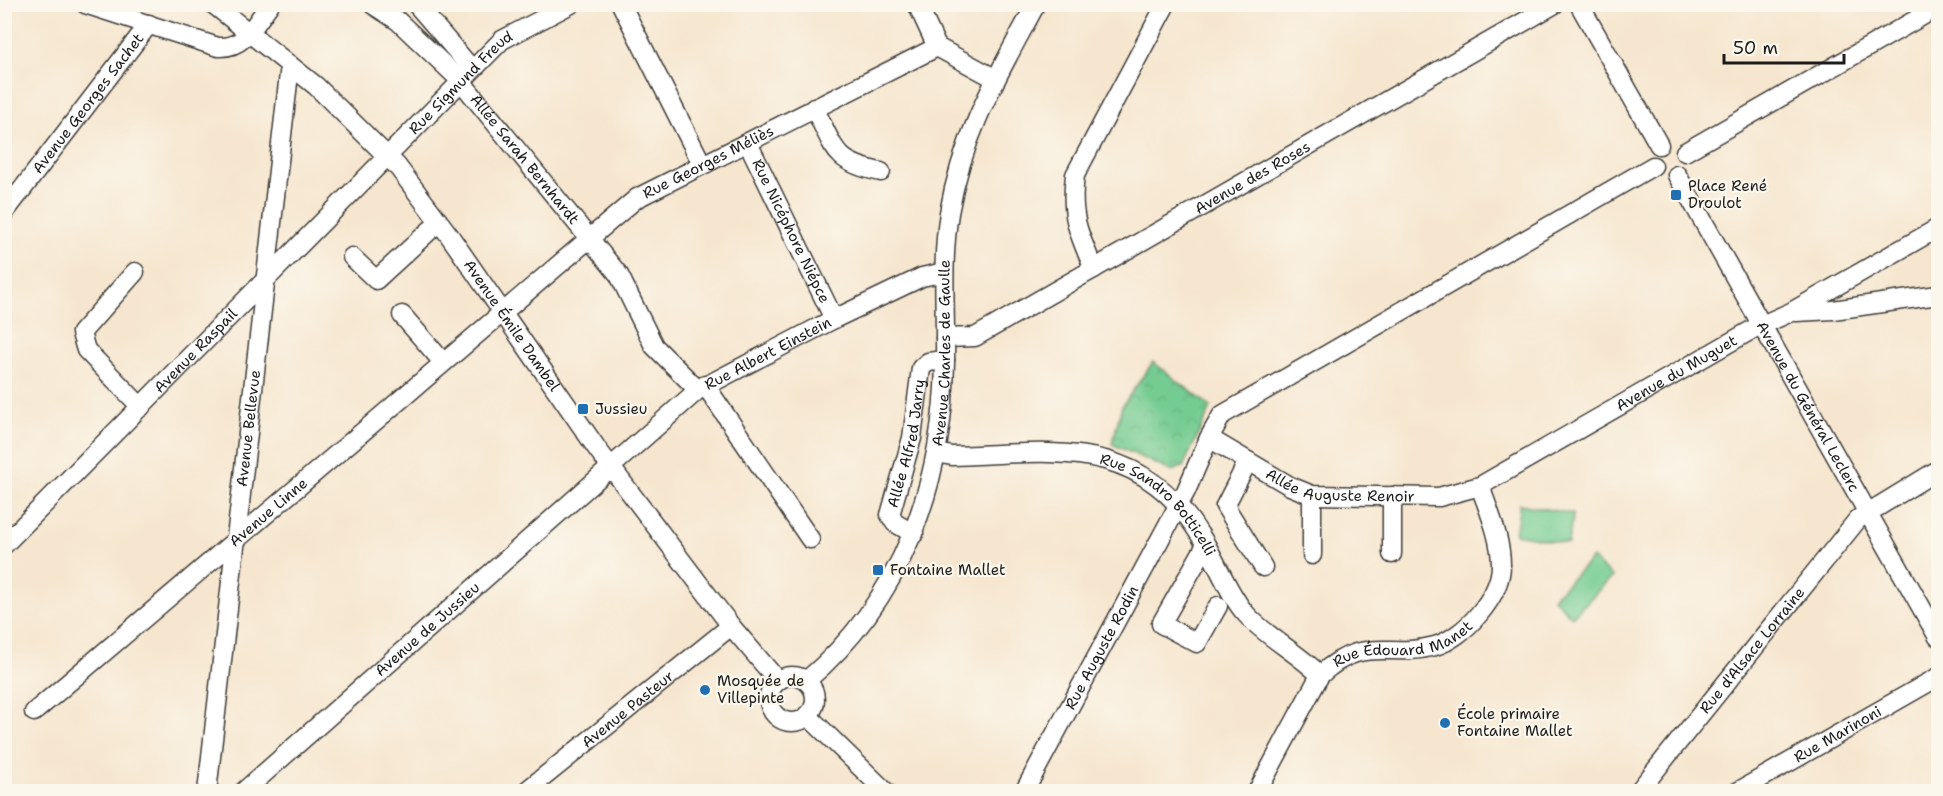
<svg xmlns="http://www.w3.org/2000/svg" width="1943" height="796" font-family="'Shantell Sans',sans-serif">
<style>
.park{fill:url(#park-crowns);stroke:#487456;stroke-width:1.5}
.pitch{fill:#74cc91;stroke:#487456;stroke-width:1.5}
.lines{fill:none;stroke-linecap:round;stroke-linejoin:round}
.minor-casing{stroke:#3d3a37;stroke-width:21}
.minor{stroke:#fff;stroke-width:18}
.poi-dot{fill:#1f6fb2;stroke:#fbf7ec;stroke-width:2}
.labels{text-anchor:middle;stroke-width:4.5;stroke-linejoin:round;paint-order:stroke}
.street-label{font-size:15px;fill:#1c1c1c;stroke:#fbf7ec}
.poi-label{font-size:15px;fill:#1c1c1c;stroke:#fbf7ec;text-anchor:start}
</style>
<defs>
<pattern id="park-crowns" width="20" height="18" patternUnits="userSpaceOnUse" patternTransform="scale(1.5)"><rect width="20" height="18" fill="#74cc91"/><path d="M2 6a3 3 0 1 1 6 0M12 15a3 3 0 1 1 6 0" fill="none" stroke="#64af7c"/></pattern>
</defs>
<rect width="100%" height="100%" fill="#fbf7ec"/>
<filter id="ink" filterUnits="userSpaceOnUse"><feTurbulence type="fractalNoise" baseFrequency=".0167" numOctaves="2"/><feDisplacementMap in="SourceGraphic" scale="12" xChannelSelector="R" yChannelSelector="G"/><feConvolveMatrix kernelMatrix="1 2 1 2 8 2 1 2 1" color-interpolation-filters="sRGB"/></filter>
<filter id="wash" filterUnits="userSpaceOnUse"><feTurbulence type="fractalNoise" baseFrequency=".008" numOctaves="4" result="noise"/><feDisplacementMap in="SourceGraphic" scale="24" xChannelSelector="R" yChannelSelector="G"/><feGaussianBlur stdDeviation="1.35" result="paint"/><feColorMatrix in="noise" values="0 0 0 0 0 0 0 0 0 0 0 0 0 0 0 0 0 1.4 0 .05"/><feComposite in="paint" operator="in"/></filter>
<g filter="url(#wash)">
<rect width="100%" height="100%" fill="#f6e6cf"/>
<path class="park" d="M1153 362 1211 407 1183 467 1171 471 1112 444 1122 406Z"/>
<path class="pitch" d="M1520 504 1573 514 1568 544 1515 534Z
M1592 558 1612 577 1572 617 1553 598Z"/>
</g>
<g filter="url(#ink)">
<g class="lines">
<defs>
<g id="minor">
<path d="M85 4 218 47C245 49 255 23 270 4"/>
<path id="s1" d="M213 4 316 86 397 166 449 235 598 450 731 626 778 681"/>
<path id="s2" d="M372 4 398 21 460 80 619 275 654 346 698 390"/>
<path d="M416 4 472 69"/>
<path d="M621 4 702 164"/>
<path d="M917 4 937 47"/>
<path d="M1579 4 1659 145"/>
<path d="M937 47 996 79"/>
<path d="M814 108C836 149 832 162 881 172"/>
<path id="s3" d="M748 143 834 319"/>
<path d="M1685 152 1938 7"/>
<path id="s4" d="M1677 175 1938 637"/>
<path id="s5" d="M4 213 149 24"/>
<path d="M352 257 376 280 439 222"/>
<path d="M1094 269C1078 233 1070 215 1075 175L1166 4"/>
<path d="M135 272 81 333 86 350 141 407"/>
<path d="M1796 312 1833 310 1938 295"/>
<path d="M402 315 442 361"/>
<path id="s6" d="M945 338 975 337 1555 4"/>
<path d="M705 385 810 539"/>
<path id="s7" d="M1209 438 1290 486 1312 495 1439 497 1480 486 1755 328 1791 312 1938 228"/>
<path id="s8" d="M937 453 952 456C1054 453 1138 435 1200 535 1215 557 1229 596 1246 614 1265 636 1298 653 1320 675"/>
<path d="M1248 461 1225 506 1263 567"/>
<path d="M1312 495V555"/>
<path id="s9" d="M914 534 895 523 890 515 912 438 921 368 928 362 945 360"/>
<path id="s10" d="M4 545 502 40 571 4"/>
<path d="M1206 545 1161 624 1197 643 1218 606"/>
<path d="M1392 554V496"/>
<circle cx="792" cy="699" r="23"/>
<path id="s11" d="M806 681C902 600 943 485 945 362 946 312 941 263 949 213 963 132 998 75 1036 4"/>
<path id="s12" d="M34 712 637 198 937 47"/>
<path d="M807 715 886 792"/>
<path id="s13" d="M207 792 290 65"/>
<path id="s14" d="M243 792 698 390 834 319 922 277 944 272"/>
<path id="s15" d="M525 792 731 626"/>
<path id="s16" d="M1024 792 1186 491 1209 438 1222 415 1653 166"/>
<path id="s17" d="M1257 792 1320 675C1365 634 1386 659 1435 646 1464 638 1501 596 1501 565 1501 538 1489 512 1480 486"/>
<path id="s18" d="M1638 792 1858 519 1938 470"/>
<path id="s19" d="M1737 792 1938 677"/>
</g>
</defs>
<use href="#minor" class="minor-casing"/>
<use href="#minor" class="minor"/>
</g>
</g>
<g class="poi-dot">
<rect x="1670" y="189" width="12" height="12" rx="3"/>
<rect x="577" y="403" width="12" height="12" rx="3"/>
<rect x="872" y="564" width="12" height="12" rx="3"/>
<circle cx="705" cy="690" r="6"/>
<circle cx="1445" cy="723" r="6"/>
</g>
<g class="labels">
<g class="street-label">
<text dy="5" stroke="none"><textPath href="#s10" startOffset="650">Rue Sigmund Freud</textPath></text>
<text dy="5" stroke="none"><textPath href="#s5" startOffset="138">Avenue Georges Sachet</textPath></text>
<text dy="5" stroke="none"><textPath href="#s2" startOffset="219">Allée Sarah Bernhardt</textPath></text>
<text dy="5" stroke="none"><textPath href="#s12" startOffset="872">Rue Georges Méliès</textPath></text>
<text dy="5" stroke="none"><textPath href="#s6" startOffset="350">Avenue des Roses</textPath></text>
<text dy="5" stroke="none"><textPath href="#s3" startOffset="98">Rue Nicéphore Niépce</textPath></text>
<text dy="5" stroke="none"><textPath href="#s1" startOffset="442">Avenue Émile Dambel</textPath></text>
<text dy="5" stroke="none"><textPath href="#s10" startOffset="273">Avenue Raspail</textPath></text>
<text dy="5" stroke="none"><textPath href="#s11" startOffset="368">Avenue Charles de Gaulle</textPath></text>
<text dy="5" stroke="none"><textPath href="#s14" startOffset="686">Rue Albert Einstein</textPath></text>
<text dy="5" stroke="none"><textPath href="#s7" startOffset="514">Avenue du Muguet</textPath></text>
<text dy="5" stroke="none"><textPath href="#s4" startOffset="266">Avenue du Général Leclerc</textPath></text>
<text dy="5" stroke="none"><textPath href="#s13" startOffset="366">Avenue Bellevue</textPath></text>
<text dy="5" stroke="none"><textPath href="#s9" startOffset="105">Allée Alfred Jarry</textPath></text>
<text dy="5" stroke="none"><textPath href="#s7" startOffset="144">Allée Auguste Renoir</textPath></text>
<text dy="5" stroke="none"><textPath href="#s8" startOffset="240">Rue Sandro Botticelli</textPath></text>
<text dy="5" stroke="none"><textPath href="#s12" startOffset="308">Avenue Linne</textPath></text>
<text dy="5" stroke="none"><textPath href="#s14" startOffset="246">Avenue de Jussieu</textPath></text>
<text dy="5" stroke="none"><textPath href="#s17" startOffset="224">Rue Édouard Manet</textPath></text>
<text dy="5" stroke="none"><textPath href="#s16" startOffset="164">Rue Auguste Rodin</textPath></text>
<text dy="5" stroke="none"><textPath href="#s18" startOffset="182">Rue d'Alsace Lorraine</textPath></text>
<text dy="5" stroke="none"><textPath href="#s15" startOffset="132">Avenue Pasteur</textPath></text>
<text dy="5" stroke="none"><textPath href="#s19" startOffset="116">Rue Marinoni</textPath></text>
</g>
<g class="poi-label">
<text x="1688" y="191">Place René<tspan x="1688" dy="17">Droulot</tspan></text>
<text x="595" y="414">Jussieu</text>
<text x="890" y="575">Fontaine Mallet</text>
<text x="717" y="686">Mosquée de<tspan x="717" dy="17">Villepinte</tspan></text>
<text x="1457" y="719">École primaire<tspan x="1457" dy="17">Fontaine Mallet</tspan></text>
</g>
</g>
<rect width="1943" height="796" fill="none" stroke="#fbf7ec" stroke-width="24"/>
<path d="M1724 54v9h120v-9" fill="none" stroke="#1c1c1c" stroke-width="3"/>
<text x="1733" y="54" font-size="18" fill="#1c1c1c" stroke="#fbf7ec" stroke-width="4.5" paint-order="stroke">50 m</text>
</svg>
